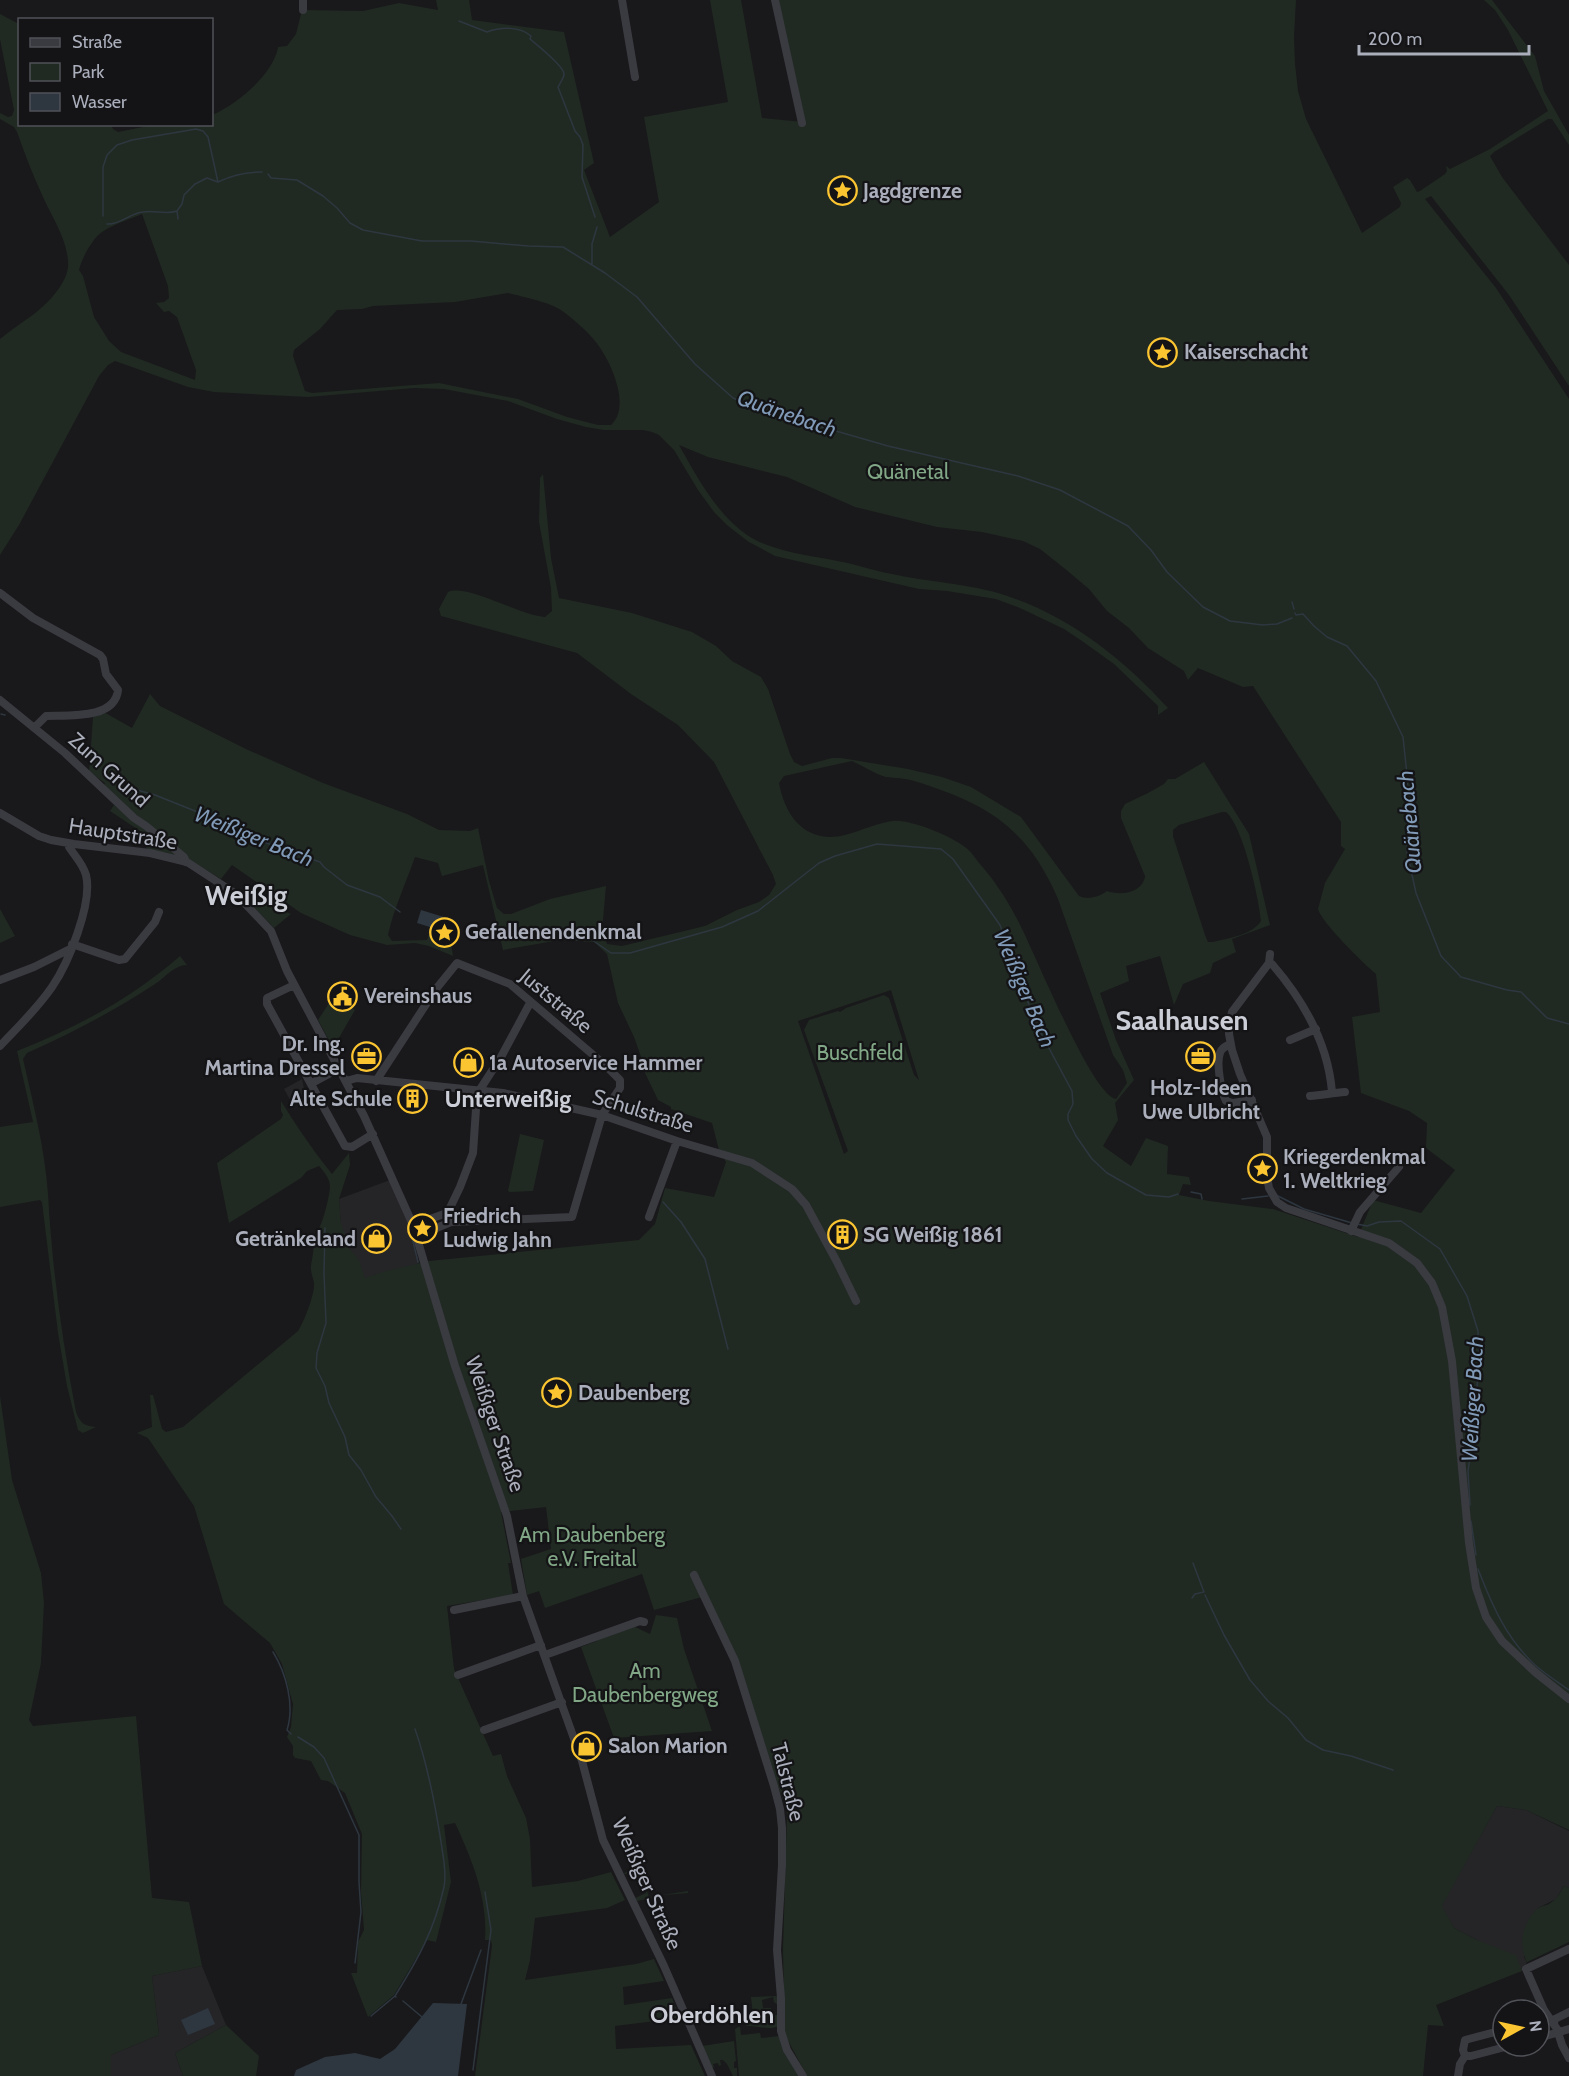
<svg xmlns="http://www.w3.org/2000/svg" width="1569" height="2076" font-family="Cabin,sans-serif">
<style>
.built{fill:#252528}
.green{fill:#202a22;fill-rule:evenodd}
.water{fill:#2e3740}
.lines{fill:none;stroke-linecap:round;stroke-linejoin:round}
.stream{stroke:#2e3740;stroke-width:1.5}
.minor{stroke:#3a3a41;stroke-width:8}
.labels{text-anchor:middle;stroke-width:4.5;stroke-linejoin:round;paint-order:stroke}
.poi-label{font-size:21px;font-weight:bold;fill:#abafbc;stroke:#141416;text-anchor:start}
.park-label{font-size:21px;fill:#81a786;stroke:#141416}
.street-label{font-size:21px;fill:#abafbc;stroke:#141416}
.water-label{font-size:22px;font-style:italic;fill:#809ab8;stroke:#141416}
.quarter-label{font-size:24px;font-weight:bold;fill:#ccced7;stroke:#141416}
.district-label{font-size:27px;font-weight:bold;fill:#ccced7;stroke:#141416}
</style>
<rect width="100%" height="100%" fill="#19191b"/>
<path class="built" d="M302 1079 306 1098 293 1105 284 1089Z
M390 1180 409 1224 419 1263 347 1306 339 1199Z
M1497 1806 1526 1810 1569 1831V1888L1564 1886 1556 1899 1538 1908 1524 1957 1527 1962 1522 1971 1477 1940 1454 1928 1441 1906Z
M202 1966 226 2025 175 2053 183 2076H111V2055L159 2035 152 1976Z"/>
<path class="green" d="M436 0H469L472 20 564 32 594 163 584 170 610 237 659 202 644 117 728 102 710 0H741L762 118 803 122 777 0H1296L1294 37 1295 64 1298 91 1306 119 1362 233 1400 207 1401 203 1393 187 1407 178 1410 180 1417 192 1420 191 1445 174 1447 171 1446 166 1450 169 1490 149 1548 111 1508 30 1495 10 1484 0H1492L1535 56 1544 91 1569 135V145L1552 119H1548L1494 152 1490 156 1502 177 1569 265V386L1509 295 1431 196 1425 199 1496 288 1569 399V1830L1526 1810 1497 1806 1442 1906 1454 1928 1477 1940 1516 1955 1522 1971 1436 2005 1444 2026 1428 2025 1423 2076H807L785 2035 783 1950 787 1813 737 1660 706 1596 654 1610 642 1574 545 1608 539 1591 527 1595 521 1559 551 1549 546 1507 501 1512 511 1563H508L513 1595 447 1606 454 1669 493 1756 501 1754 507 1776 526 1818 530 1839 532 1887 578 1881 611 1872 625 1900 607 1908 535 1918 530 1960 525 1980 636 1964 654 1959 664 1981 623 1987 624 2005 672 1998 680 2018 615 2026 616 2049 691 2045 705 2076H475L492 1946 491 1940H485C488 1899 472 1859 455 1823L444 1825 451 1882 436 1942 427 1940 394 1995 368 2017 351 1973H357L358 1942 364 1930 361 1892 362 1834 345 1793 328 1781 321 1780 311 1761 295 1758 293 1755V1746L287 1737 291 1727 293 1704 282 1664 270 1643 224 1604 194 1506 148 1438 137 1433 152 1427 150 1395H153L162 1429 166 1432 183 1427 298 1331C304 1322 315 1294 314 1283 313 1277 310 1271 311 1265 313 1255 314 1247 314 1237 322 1228 329 1199 330 1187 330 1178 324 1172 319 1166L307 1171 301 1178 229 1223 217 1163 281 1119 283 1115 281 1111V1101C297 1127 313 1150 332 1174L349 1153 350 1165 339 1199 341 1223 349 1248 359 1260 365 1278 382 1272 429 1261 639 1240 655 1224 665 1188 714 1197 726 1162 719 1150 712 1123 671 1109V1107L658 1100 645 1073V1068L634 1037 618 1003 607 954 594 942 560 940 503 950 483 865 442 876 438 863 415 857C406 883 394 908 388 935L392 941 427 940 430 932 451 943 453 956 429 946 415 943 387 945 350 935 301 913 232 865 221 879 190 860 103 787 105 783 89 772 93 717 102 711 132 728 150 694 160 706 246 749 323 783 407 814 439 830 470 831 478 828 489 881 497 908 504 914H511L550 899 606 886 602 931 607 944 622 946 705 926 737 910 759 902 769 895 776 884 773 875 714 762 678 725 631 694 577 653 441 616 439 609 448 592C468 583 520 616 545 617L552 611 551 588 539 522 540 478 543 474 551 558 559 598 632 613 692 632 716 646 732 661 761 677 768 689 790 754 794 762 802 766 832 758H841L908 769 942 777 971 787 1021 817 1079 896C1088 900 1099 897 1107 891 1120 896 1143 893 1145 876L1121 818V811L1125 804 1148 793 1164 784 1168 779H1175L1204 762 1249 834 1270 925 1232 939 1236 952 1213 963 1210 973 1183 984 1174 1005 1160 956 1126 966 1129 981 1100 993 1116 1040 1134 1080 1115 1103 1118 1120 1103 1146 1131 1166 1146 1138 1168 1146 1167 1174 1189 1177 1191 1185 1183 1184 1179 1195 1209 1201 1273 1209 1358 1237 1373 1200 1421 1213 1455 1170 1426 1148 1427 1123 1409 1111 1361 1093 1352 1017 1380 1012 1376 974C1364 964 1321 922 1318 909L1325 883 1345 849 1341 846V822L1253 686 1243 687 1198 668 1188 680 1184 671 1148 648 1129 628 1107 611 1089 589 1064 568 1040 549 1023 541 982 532 937 527 855 507 787 477 708 457 679 445C697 477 716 513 747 535 774 553 816 556 848 563 864 567 880 572 897 575 935 583 976 584 1013 598 1074 620 1124 660 1168 708L1158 715V706L1114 664 1082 641 1064 629 1020 608 996 599 947 591 919 589 775 556 749 542 728 526 714 512 698 490 674 450 659 435 652 432 643 430H604L586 427 557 419 508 401 444 389 414 388 308 397 214 392 188 387 115 361 108 365 99 376 19 525 0 555V339C19 323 42 312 57 291 63 283 69 273 68 262 67 239 52 217 43 197 33 176 25 154 17 132L14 127 0 119V113L8 117 12 116 14 110 0 39V14L19 24 20 124 111 125 113 129 118 132 153 125 212 124V115C236 105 274 74 278 47L287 46 296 34 302 10 363 11 399 3 438 10ZM142 214 168 286 169 298 164 302 156 303 164 312 169 311 177 317 196 370 195 380 121 352 109 341 94 317 83 276 79 270C82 258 92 239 102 232 112 225 130 219 142 214ZM508 293C523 297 549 302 561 310 571 317 588 332 595 341 610 359 632 406 611 425H598L567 417 518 399 439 383 312 393 305 391 293 356 294 350 320 329 337 310 362 309 373 306 455 302ZM852 761C863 766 875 774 886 777 895 778 905 778 914 781 986 803 1027 827 1058 899L1113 1055 1123 1070 1127 1083 1116 1099C1091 1095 1032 945 1016 917 1006 898 994 880 980 864 975 858 971 851 965 847 951 836 910 819 893 821 874 823 849 837 831 837 799 837 784 810 779 783L784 776ZM1222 812H1226C1243 826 1259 898 1261 921 1252 935 1229 938 1213 942H1208L1205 935 1173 836V830L1179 825ZM891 990 919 1080 914 1075 889 998 884 995 846 1008 840 1012 838 1011 809 1020 804 1030 848 1151 844 1154 798 1021Z
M114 805 179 857 147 849 143 841V833L110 811Z
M241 892 291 914 274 928 240 893Z
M0 909 15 936 0 943Z
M180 956 187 965C174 965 165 978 155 984 114 1011 72 1033 27 1053L23 1059C33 1103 45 1149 48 1194 52 1267 62 1340 76 1412 80 1423 84 1426 96 1427L83 1433 78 1430 67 1386 58 1333 42 1202 40 1200 0 1207V1127L33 1122 17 1051C77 1027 131 999 180 956Z
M340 1000 355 1010 336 1043 332 1046 318 1020 329 1003 335 1007Z
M520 1134 544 1140 533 1191 510 1192 508 1191Z
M0 1396 12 1480 41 1573 44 1603 41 1663 29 1720 33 1726 136 1716 152 1898 189 1902 202 1966 152 1976 159 2035 111 2055V2076H0Z
M656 1615 677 1618 684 1649 712 1731 614 1738 581 1647 597 1641 599 1638 633 1626 650 1634Z
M638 1865 649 1897 688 1891V1893L664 1895 637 1901 635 1898 646 1893 639 1872 623 1874Z
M1564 1886 1569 1888V1942L1527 1962C1518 1946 1522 1923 1536 1910 1540 1906 1544 1906 1549 1904 1557 1899 1560 1893 1564 1886Z
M779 1996V2006L774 2002 773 1997 762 2000 763 2008H771V2013L753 2015 751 1997Z
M778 2015 779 2026C768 2031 758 2025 746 2026L745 2023 734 2022V2019Z
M226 2025 259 2056 256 2076H183L175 2053Z
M738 2027H740L741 2035 760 2033 761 2038 779 2036 800 2076H739L735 2029Z
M734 2041 736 2061 734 2062V2068H737V2076H733L727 2064 723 2060H720L721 2065 719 2066 718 2063 713 2064 714 2067 712 2068 702 2046Z"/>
<path class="water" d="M421 910 447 918 449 921 446 932 417 923Z
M433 2003 467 2004 458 2076H294L296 2070 325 2057 355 2053 380 2059 395 2049Z
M208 2008 215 2024 188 2035 181 2020Z"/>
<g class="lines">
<path class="stream" d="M459 21 487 32C500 27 520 26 531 36L530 39C537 45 564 66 564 74 564 78 560 83 558 87L575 131 580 137 583 145 582 177 595 217
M268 174 271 178 297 180 323 196 337 208 350 223 363 230 422 241H471L528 246 563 247 605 273 637 297 695 364 733 398 763 410 888 446 1018 476 1060 490 1128 526 1151 550 1167 572 1203 607 1230 621 1263 625 1277 624 1292 618
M103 216V167L107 155 117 145 132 140 196 129 203 131 208 137 218 182
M178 219 177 211 182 204 184 195 195 184 207 178 218 182C232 175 246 172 262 172
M107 224C120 225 130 213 143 212 155 210 166 215 177 211
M592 265V244L597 227
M1292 602 1294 609
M1295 613 1296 615 1303 614 1314 626 1327 637 1347 646 1376 681 1403 737 1407 775V852L1416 893 1441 956 1461 977 1507 990 1521 992 1547 1018 1569 1024
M1 714 5 715
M123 786 155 795 230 825 244 828 251 836 283 850 320 862 324 867 347 885 380 897 400 912
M503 937 509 932 523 935 542 929 555 928 577 940 588 937 611 953H630L722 927 758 911 819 863 835 856 877 844 941 849 953 859 1000 925 1036 1024 1072 1091 1073 1104 1068 1114V1120L1076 1136 1092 1159 1107 1173 1146 1195 1169 1197 1178 1194
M1191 1192 1201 1194 1202 1199
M1276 1195 1304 1209 1352 1223
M1242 1199 1268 1196
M663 1202 681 1222 705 1259 728 1349
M1357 1224 1367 1226 1379 1222 1401 1221 1440 1249 1467 1296 1478 1331 1479 1359 1474 1430 1468 1471 1470 1505
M325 1228 324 1273 326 1323 317 1353 316 1368 325 1386 329 1403 345 1437 349 1455 361 1470 376 1497 392 1516 401 1529
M411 1233 418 1262
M1471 1521 1476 1555
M1478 1569C1492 1605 1506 1638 1535 1665 1545 1674 1558 1682 1569 1690
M1205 1595 1224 1635 1250 1680 1268 1701 1288 1718 1306 1740 1323 1750 1351 1756 1393 1770
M1192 1598 1195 1594 1204 1592 1193 1563
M273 1652C286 1673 295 1705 287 1730L291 1734
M298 1737 314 1747 324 1758 359 1835V1882L361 1912 355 1963
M396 1997 395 1996C418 1959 434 1931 444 1887 447 1873 443 1856 441 1842 435 1803 428 1766 415 1729
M403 2001 422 2017
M461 2004 481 1950
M371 2016 395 1996
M473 2070 491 1930 485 1892"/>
<path class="minor" d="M303 0V10
M622 0 635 77
M775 0 802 123
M0 593 33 618 100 655 103 659 106 674 118 690C115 720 67 715 46 716L34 728
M0 700 65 753 134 818 146 826 184 857 186 862
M0 813 39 836 51 840 74 844 150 853 187 862 236 894 271 931 287 971 364 1116 413 1225 455 1366 507 1516 523 1596 582 1761 603 1840 664 1966 712 2076
M72 944 119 960 125 959 155 922 159 912
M1270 954 1269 963 1232 1012 1229 1024V1034L1232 1050 1240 1074 1267 1137V1177L1269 1188 1277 1202 1286 1208 1389 1243 1417 1263 1432 1283 1442 1307 1452 1361 1469 1543 1476 1588 1486 1617 1502 1641 1535 1672 1569 1699
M1269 963 1272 964C1304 1001 1328 1043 1332 1092
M0 980 34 967 70 949
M294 985 267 998V1004L345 1146 352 1147 373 1134
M1290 1040 1316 1029
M1230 1044C1226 1046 1221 1048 1220 1053 1216 1063 1221 1091 1226 1101L1233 1103 1252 1100
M0 1046C17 1028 37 1009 52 987 68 964 93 903 86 875 83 864 75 856 69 847L70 844
M346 1081 357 1078 503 1093 571 1108 602 1115 677 1141 752 1163 792 1189 806 1205 837 1262 856 1301
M376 1081 436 989 457 963 510 984 605 1065 620 1080V1088L602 1115 572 1217 451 1222 417 1236
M312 1083 340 1068
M1310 1096C1322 1095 1333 1093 1345 1092
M444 1214 449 1210 460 1187 473 1153 477 1094 501 1057 530 1003
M649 1217 677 1141
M413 1225 444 1214
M1351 1231 1360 1212 1399 1167
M694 1575 735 1661 774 1786 780 1809 782 1828V1865L777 1950 781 1998V2031L787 2050 803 2076
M454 1610 523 1596
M545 1655 640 1621 644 1622
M458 1675 541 1645
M484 1730 562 1702
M1569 1949 1526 1969 1544 2010 1557 2029 1562 2045 1569 2058
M1539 2020 1547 2015
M1554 2023 1555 2019 1569 2012
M1539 2038 1569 2029
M1465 2056 1463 2050 1465 2040 1503 2030
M1458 2076 1460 2064 1465 2056H1471L1509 2046"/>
</g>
<defs>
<symbol id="sight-ring" viewBox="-11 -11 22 22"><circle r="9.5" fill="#141416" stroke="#fbc531" stroke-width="1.5"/><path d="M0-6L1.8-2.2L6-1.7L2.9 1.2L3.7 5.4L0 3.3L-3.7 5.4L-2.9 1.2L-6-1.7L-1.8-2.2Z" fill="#fbc531"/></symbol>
<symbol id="civic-ring" viewBox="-11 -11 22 22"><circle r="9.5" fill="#141416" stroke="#fbc531" stroke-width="1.5"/><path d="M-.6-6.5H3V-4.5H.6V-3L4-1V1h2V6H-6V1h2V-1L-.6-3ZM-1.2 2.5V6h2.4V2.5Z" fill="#fbc531"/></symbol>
<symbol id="office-ring" viewBox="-11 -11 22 22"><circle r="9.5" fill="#141416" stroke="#fbc531" stroke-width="1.5"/><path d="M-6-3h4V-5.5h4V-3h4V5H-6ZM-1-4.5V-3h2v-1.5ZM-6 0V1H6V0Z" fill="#fbc531"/></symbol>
<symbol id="shop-ring" viewBox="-11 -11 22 22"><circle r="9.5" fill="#141416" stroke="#fbc531" stroke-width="1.5"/><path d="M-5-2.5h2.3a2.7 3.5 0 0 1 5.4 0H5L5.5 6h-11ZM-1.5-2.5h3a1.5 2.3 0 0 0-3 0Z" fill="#fbc531"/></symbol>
<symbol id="building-ring" viewBox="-11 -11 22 22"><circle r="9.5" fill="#141416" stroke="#fbc531" stroke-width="1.5"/><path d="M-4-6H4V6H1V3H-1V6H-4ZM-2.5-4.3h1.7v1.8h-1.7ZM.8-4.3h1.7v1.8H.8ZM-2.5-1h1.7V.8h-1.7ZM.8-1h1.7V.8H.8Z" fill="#fbc531"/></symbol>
</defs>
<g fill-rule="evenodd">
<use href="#sight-ring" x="826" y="174" width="33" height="33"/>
<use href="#sight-ring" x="1146" y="336" width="33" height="33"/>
<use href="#sight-ring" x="428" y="916" width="33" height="33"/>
<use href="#civic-ring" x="326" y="980" width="33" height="33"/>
<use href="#office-ring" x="350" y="1040" width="33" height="33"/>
<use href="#office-ring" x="1184" y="1040" width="33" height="33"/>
<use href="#shop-ring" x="452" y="1046" width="33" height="33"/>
<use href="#building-ring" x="396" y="1082" width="33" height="33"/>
<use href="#sight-ring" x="1246" y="1152" width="33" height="33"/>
<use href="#sight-ring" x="406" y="1212" width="33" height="33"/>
<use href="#building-ring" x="826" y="1218" width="33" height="33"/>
<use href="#shop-ring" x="360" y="1222" width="33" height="33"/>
<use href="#sight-ring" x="540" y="1376" width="33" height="33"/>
<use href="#shop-ring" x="570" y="1730" width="33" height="33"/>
</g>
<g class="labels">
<g class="poi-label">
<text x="863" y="198">Jagdgrenze</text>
<text x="1184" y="359">Kaiserschacht</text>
<text x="465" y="939">Gefallenendenkmal</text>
<text x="364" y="1003">Vereinshaus</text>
<text x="345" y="1051" text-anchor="end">Dr. Ing.<tspan x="345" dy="24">Martina Dressel</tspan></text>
<text x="489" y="1070">1a Autoservice Hammer</text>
<text x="1201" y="1095" text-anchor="middle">Holz-Ideen<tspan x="1201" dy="24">Uwe Ulbricht</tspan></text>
<text x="392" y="1106" text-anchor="end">Alte Schule</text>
<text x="1283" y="1164">Kriegerdenkmal<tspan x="1283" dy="24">1. Weltkrieg</tspan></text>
<text x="443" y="1223">Friedrich<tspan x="443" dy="24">Ludwig Jahn</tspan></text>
<text x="863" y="1242">SG Weißig 1861</text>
<text x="356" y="1246" text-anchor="end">Getränkeland</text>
<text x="578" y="1400">Daubenberg</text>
<text x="608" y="1753">Salon Marion</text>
</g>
<g class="park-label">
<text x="908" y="479">Quänetal</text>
<text x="860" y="1060">Buschfeld</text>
<text x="592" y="1542">Am Daubenberg<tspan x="592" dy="24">e.V. Freital</tspan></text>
<text x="645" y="1678">Am<tspan x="645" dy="24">Daubenbergweg</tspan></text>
</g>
<g class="street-label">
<text transform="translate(109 770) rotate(42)" y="7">Zum Grund</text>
<text transform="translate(123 834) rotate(9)" y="7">Hauptstraße</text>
<text transform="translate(556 1001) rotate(40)" y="7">Juststraße</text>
<text transform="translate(643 1111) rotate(17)" y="7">Schulstraße</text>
<text transform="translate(495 1424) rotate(71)" y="7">Weißiger Straße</text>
<text transform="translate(788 1782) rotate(76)" y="7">Talstraße</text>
<text transform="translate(647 1884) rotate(66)" y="7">Weißiger Straße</text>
</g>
<g class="water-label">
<text transform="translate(787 413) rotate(19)" y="8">Quänebach</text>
<text transform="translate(1409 822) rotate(-95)" y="8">Quänebach</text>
<text transform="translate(254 836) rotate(22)" y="8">Weißiger Bach</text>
<text transform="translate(1025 988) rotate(67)" y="8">Weißiger Bach</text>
<text transform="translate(1472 1399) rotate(-87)" y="8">Weißiger Bach</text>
</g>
<g class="quarter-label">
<text x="508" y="1107">Unterweißig</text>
<text x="712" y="2023">Oberdöhlen</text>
</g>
<g class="district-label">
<text x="246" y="905">Weißig</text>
<text x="1182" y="1030">Saalhausen</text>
</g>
</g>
<rect x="18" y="18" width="195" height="108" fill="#141416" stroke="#505258" stroke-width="1.5"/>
<rect x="30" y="38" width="30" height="9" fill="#3a3a41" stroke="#505258" stroke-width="1.5"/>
<text x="72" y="48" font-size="18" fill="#abafbc">Straße</text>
<rect x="30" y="63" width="30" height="18" fill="#202a22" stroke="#505258" stroke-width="1.5"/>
<text x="72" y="78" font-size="18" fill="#abafbc">Park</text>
<rect x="30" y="93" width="30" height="18" fill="#2e3740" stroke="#505258" stroke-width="1.5"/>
<text x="72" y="108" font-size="18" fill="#abafbc">Wasser</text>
<g transform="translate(1521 2028) rotate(82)"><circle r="28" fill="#141416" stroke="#505258" stroke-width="1.5"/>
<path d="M0-4.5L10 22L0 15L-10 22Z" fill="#fbc531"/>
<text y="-9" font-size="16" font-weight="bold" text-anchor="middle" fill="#abafbc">N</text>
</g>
<path d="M1359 45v9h170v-9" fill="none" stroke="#abafbc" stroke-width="3"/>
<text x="1368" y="45" font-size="18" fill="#abafbc" stroke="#141416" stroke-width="4.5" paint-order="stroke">200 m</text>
</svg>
